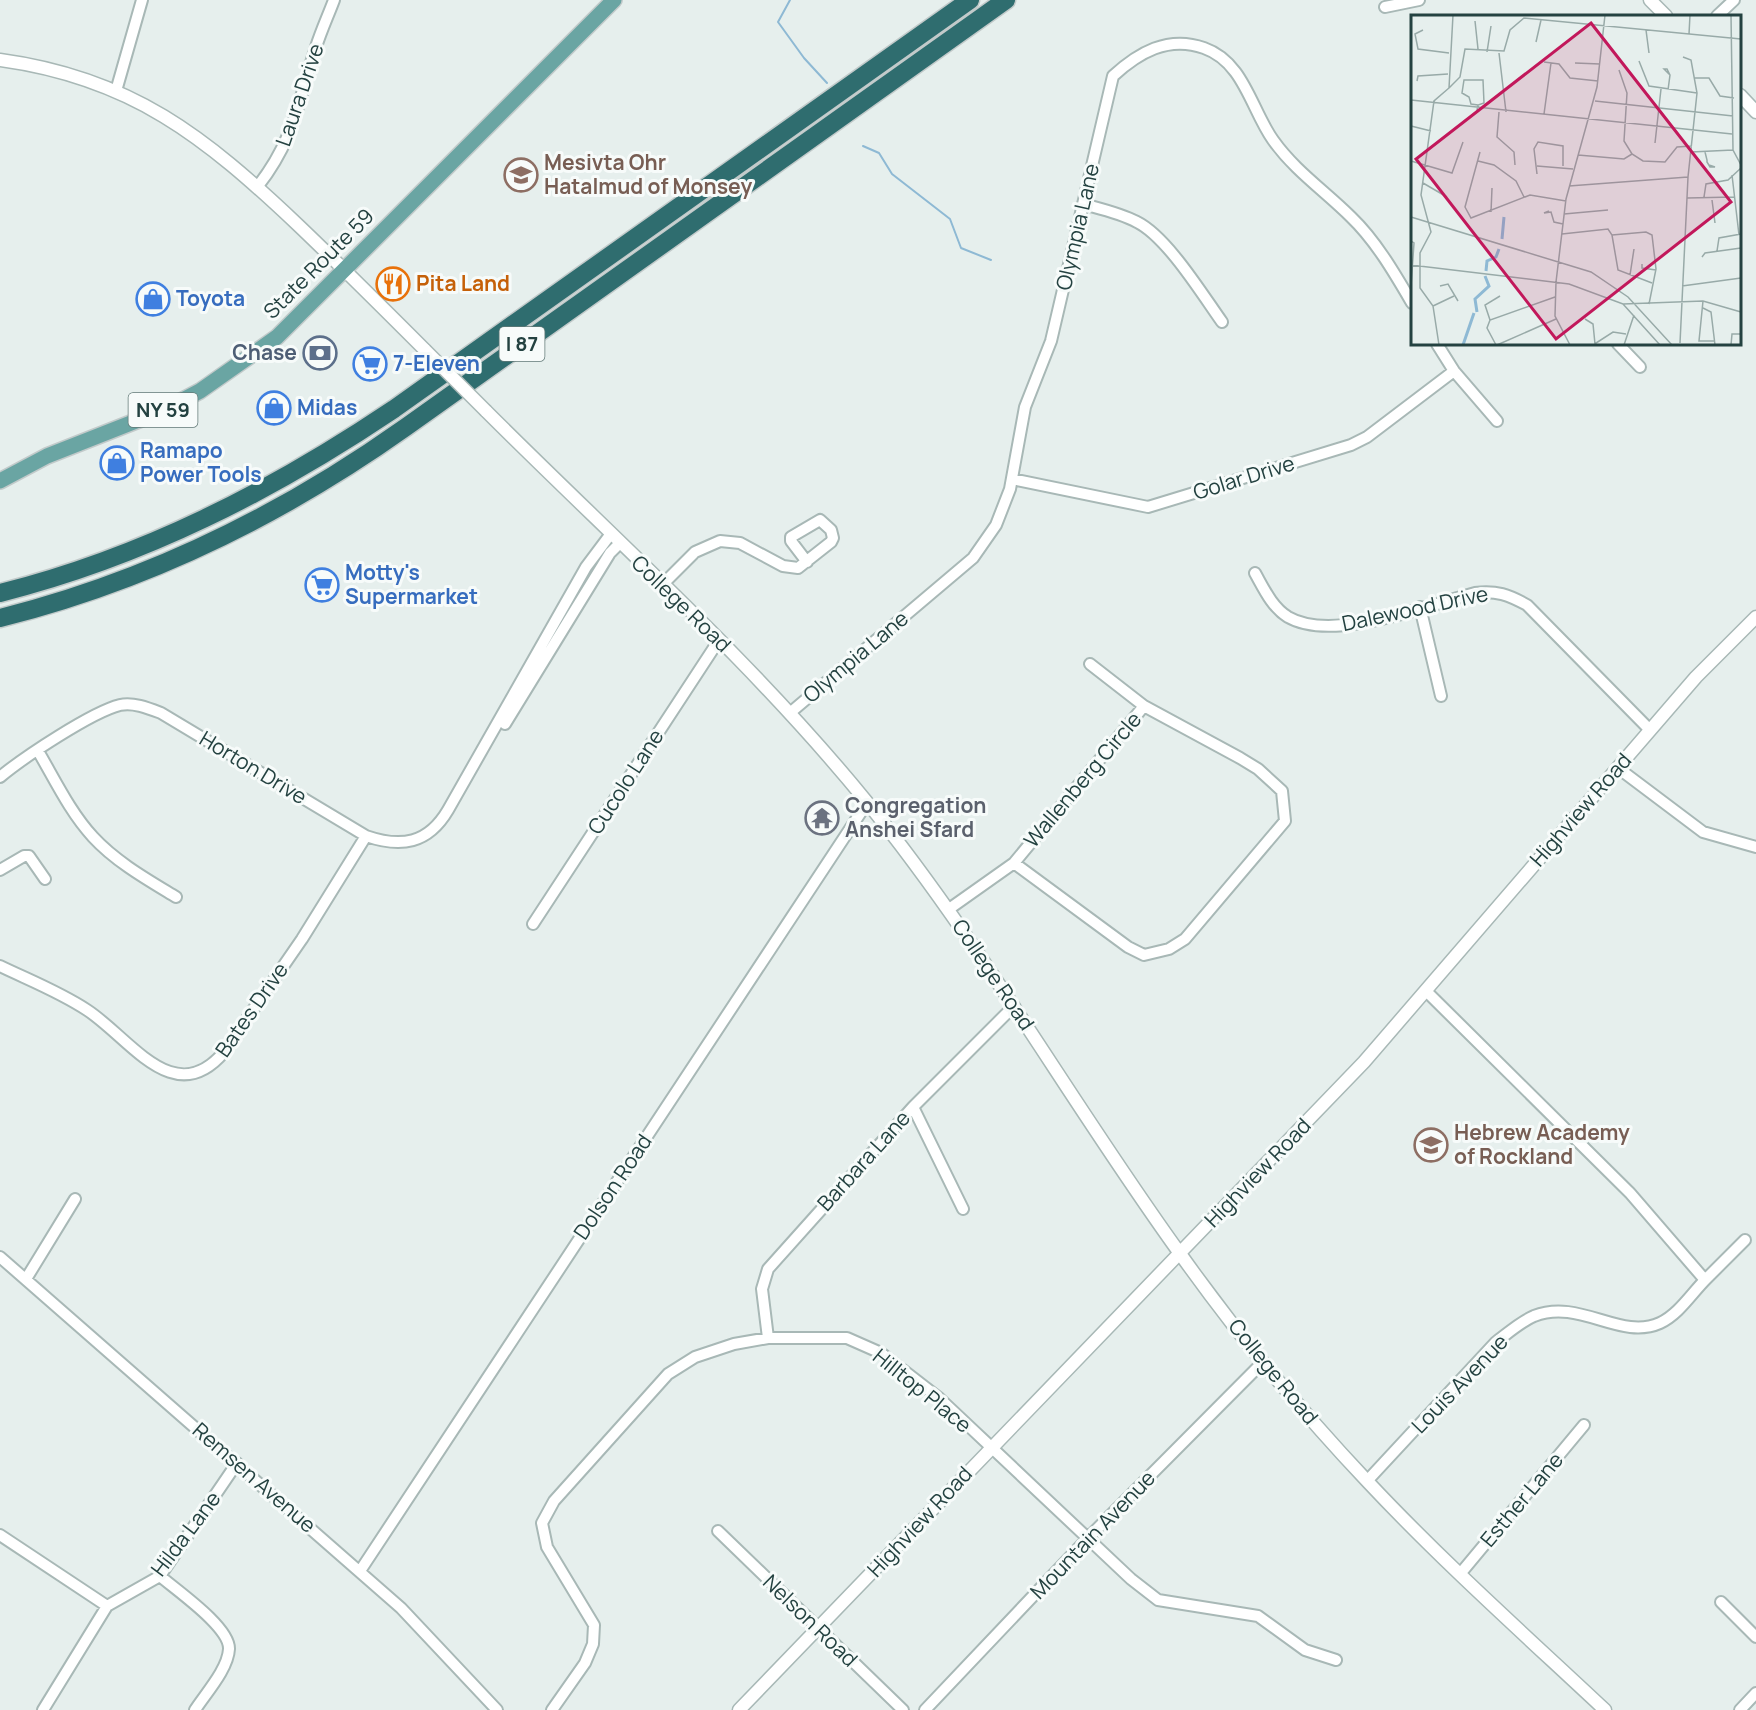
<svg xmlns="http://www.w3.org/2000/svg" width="1756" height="1710" font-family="Manrope,sans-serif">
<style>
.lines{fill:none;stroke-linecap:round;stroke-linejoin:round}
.stream{stroke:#8eb9d4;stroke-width:2}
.minor-casing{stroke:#a8b8b6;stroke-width:14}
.tertiary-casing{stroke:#a8b8b6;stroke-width:15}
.primary-casing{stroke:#c2caca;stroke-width:18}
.motorway-casing{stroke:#c2caca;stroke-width:21}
.minor{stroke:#fff;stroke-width:10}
.tertiary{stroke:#fff;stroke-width:12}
.primary{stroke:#6aa5a3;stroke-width:15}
.motorway{stroke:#2f6d6f;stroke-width:18}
.tertiary-bridge-casing{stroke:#a8b8b6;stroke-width:15;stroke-linecap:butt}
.tertiary-bridge{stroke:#fff;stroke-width:12}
.labels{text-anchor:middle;stroke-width:6;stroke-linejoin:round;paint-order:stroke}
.shield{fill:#f7fbfa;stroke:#637a78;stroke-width:1.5}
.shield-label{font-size:20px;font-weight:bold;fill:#244241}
.street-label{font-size:21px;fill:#244241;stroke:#f7fbfa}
.education-label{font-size:21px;font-weight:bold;fill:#785e54;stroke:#f7fbfa;text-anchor:start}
.food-label{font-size:21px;font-weight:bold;fill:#c56008;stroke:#f7fbfa;text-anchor:start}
.shop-label{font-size:21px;font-weight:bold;fill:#366cbe;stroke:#f7fbfa;text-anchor:start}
.service-label{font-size:21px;font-weight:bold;fill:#4e5e75;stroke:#f7fbfa;text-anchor:end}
.worship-label{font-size:21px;font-weight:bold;fill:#5b616d;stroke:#f7fbfa;text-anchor:start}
.inset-river{fill:none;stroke:#8eb9d4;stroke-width:3}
.inset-road{fill:none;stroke:#98aaa8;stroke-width:1.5}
.view{fill:#c2185b;fill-opacity:0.15;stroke:#c2185b;stroke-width:3}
.inset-edge{fill:none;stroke:#244241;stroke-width:3}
</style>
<rect width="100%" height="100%" fill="#e6efed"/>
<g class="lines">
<path class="stream" d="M790 0 778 22 804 58 827 83
M863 146 879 153 892 174 950 219 961 248 991 260"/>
<defs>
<path id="minor" d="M1385 7 1419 0
M1717 16 1734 0
M116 91 142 0
M258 186C295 139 298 101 316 47 321 31 328 16 334 0
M1083 204C1101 209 1120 213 1137 222 1167 237 1202 294 1222 322
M1437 344 1454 371 1497 421
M1618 344 1640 367
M1012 479 1148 507 1351 445 1367 437 1454 371
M1255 573C1264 589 1272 607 1288 617 1332 643 1428 605 1475 593 1496 590 1509 595 1527 605L1650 730
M662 585 695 552 720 541 740 543 783 566 798 568 831 542 833 538 831 530 820 520 791 537V541L807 562
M1420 607 1441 696
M791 712 973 558 996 525 1010 489 1025 407 1051 341 1113 76C1138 53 1168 35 1204 48 1244 62 1251 109 1273 140 1295 171 1325 191 1351 217 1376 241 1395 274 1412 303
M505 724 610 553 619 544
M38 751C55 780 70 812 93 837 116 862 148 880 176 897
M1618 768 1703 832 1756 847
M0 777C24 757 92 712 120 705 133 702 148 708 161 713L366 836C401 848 428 844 448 810L586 567 610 535
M1014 863 1128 947 1144 955 1169 949 1185 939 1285 821 1282 791 1258 769 1240 758 1144 706 1090 664
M0 870 24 856H29L45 879
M949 909 1014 863 1144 706
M533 924 719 640
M0 966C29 980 60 992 87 1010 130 1038 174 1111 224 1052L302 939 366 836
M1426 991 1630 1193 1705 1280
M913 1107 963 1209
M0 1257 401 1608 497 1710
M26 1279 75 1199
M768 1338 762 1289 768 1269 913 1107 1014 1006
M1367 1481 1496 1342C1508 1333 1520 1322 1534 1316 1580 1298 1620 1341 1660 1323 1679 1314 1691 1294 1706 1279 1719 1266 1732 1253 1745 1240
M718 1531 903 1710
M0 1535 107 1606
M360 1571 867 803
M1460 1574 1584 1425
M160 1576C176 1590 230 1627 229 1649 228 1669 206 1693 195 1710
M1721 1602 1756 1637
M43 1710 107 1606 160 1576 237 1463
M552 1710 585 1663 593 1644 594 1625 547 1547 542 1523 554 1501 668 1374 695 1357 734 1344 768 1338H847L881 1353 939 1398 1131 1579 1158 1600 1258 1616 1305 1650 1336 1660
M925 1710 1089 1537 1263 1362
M1740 1710 1756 1693"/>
<path id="tertiary" d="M1650 0 1666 16
M0 60C132 78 205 137 298 225 341 266 383 308 425 350
M1740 95 1756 112
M486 411C614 539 751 660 866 801 982 944 1073 1106 1181 1255 1238 1335 1301 1411 1368 1482 1443 1562 1525 1635 1605 1710
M739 1710 1364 1062 1696 677 1756 617"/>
<path id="primary" d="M0 481 47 456 164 410 200 391 277 337 614 0"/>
<path id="motorway" d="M0 593C143 557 272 491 394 409L970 0
M0 618C148 581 282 515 406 427L1006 0"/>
</defs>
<use href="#minor" class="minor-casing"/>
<use href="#tertiary" class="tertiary-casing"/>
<use href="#primary" class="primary-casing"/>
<use href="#motorway" class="motorway-casing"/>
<use href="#minor" class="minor"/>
<use href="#tertiary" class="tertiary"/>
<use href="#primary" class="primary"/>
<use href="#motorway" class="motorway"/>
<defs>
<path id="tertiary-bridge" d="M425 350 486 411"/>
</defs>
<use href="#tertiary-bridge" class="tertiary-bridge-casing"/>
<use href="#tertiary-bridge" class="tertiary-bridge"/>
</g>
<defs>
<symbol id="school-ring" viewBox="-11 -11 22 22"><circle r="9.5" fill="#f7fbfa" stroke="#8d6e63" stroke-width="1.5"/><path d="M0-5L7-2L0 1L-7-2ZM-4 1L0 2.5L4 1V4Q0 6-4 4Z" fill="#8d6e63"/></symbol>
<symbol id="restaurant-ring" viewBox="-11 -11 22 22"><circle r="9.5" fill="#f7fbfa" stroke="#e8710a" stroke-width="1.5"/><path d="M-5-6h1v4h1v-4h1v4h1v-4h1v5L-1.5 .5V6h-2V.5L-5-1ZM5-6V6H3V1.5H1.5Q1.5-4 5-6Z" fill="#e8710a"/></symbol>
<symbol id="shop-ring" viewBox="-11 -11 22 22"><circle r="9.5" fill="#f7fbfa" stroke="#3f7fe0" stroke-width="1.5"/><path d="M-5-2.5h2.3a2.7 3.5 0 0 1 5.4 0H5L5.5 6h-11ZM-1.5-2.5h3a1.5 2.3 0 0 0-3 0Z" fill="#3f7fe0"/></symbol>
<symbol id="bank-ring" viewBox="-11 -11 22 22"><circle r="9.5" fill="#f7fbfa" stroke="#5c6f8a" stroke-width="1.5"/><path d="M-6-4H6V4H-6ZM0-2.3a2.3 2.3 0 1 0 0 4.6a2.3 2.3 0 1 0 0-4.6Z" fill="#5c6f8a"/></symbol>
<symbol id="supermarket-ring" viewBox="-11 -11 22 22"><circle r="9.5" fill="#f7fbfa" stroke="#3f7fe0" stroke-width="1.5"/><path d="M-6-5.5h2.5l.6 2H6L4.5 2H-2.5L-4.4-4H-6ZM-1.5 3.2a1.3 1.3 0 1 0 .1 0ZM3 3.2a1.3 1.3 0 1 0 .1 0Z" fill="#3f7fe0"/></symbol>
<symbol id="temple-ring" viewBox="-11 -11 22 22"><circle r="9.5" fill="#f7fbfa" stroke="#6b7280" stroke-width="1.5"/><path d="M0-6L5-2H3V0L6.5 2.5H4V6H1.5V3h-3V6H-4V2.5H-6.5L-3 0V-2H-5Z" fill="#6b7280"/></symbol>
</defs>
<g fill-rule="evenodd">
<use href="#school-ring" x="502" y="156" width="38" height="38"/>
<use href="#restaurant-ring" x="374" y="265" width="38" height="38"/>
<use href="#shop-ring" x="134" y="280" width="38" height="38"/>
<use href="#bank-ring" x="301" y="334" width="38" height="38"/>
<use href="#supermarket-ring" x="351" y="345" width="38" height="38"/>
<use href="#shop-ring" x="255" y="389" width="38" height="38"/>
<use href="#shop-ring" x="98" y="444" width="38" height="38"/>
<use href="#supermarket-ring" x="303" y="566" width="38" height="38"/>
<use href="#temple-ring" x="803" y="799" width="38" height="38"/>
<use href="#school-ring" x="1412" y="1126" width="38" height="38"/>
</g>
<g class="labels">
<g class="shield">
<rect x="499.5" y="327" width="45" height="34" rx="4.5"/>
<rect x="128.5" y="393" width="69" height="34" rx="4.5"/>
</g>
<g class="shield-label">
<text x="522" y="351">I 87</text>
<text x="163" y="417">NY 59</text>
</g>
<g class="street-label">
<text transform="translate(300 95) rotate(-71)" y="7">Laura Drive</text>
<text transform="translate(1078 227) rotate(-77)" y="7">Olympia Lane</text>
<text transform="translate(319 264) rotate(-45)" y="7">State Route 59</text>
<text transform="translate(1244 478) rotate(-17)" y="7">Golar Drive</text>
<text transform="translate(681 604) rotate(44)" y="7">College Road</text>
<text transform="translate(1415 609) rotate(-12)" y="7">Dalewood Drive</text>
<text transform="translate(856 657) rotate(-40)" y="7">Olympia Lane</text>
<text transform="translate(253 768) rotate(31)" y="7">Horton Drive</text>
<text transform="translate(1083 780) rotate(-50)" y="7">Wallenberg Circle</text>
<text transform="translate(626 782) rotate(-57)" y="7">Cucolo Lane</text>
<text transform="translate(1581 810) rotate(-49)" y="7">Highview Road</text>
<text transform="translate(993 975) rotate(56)" y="7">College Road</text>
<text transform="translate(252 1010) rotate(-55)" y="7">Bates Drive</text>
<text transform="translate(864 1161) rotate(-48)" y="7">Barbara Lane</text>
<text transform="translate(1258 1173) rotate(-46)" y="7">Highview Road</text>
<text transform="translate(613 1187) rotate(-56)" y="7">Dolson Road</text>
<text transform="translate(1273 1372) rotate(51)" y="7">College Road</text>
<text transform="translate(1460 1384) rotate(-46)" y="7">Louis Avenue</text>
<text transform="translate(922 1391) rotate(39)" y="7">Hilltop Place</text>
<text transform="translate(254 1478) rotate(41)" y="7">Remsen Avenue</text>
<text transform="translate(1522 1500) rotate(-50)" y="7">Esther Lane</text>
<text transform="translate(920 1522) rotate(-47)" y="7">Highview Road</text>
<text transform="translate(186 1534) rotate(-53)" y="7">Hilda Lane</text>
<text transform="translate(1093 1535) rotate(-46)" y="7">Mountain Avenue</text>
<text transform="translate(810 1621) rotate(44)" y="7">Nelson Road</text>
</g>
<g class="education-label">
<text x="544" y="170">Mesivta Ohr<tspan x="544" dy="24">Hatalmud of Monsey</tspan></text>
<text x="1454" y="1140">Hebrew Academy<tspan x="1454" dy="24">of Rockland</tspan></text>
</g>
<g class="food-label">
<text x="416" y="291">Pita Land</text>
</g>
<g class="shop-label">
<text x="176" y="306">Toyota</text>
<text x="393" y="371">7-Eleven</text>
<text x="297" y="415">Midas</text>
<text x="140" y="458">Ramapo<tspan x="140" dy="24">Power Tools</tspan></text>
<text x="345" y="580">Motty's<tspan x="345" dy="24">Supermarket</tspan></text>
</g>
<g class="service-label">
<text x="297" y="360">Chase</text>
</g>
<g class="worship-label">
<text x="845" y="813">Congregation<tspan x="845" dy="24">Anshei Sfard</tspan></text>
</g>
</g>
<g transform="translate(1411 15)">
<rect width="330" height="330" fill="#e6efed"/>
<path class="inset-river" d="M91 224 93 202M75 256 76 246 85 242 88 234M66 297 64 284 78 271 74 261M52 330 63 298"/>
<path class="inset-road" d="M320 0 322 135 330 150M64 6 67 34M12 15 4 19 7 34 38 38M235 15 238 38M278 19 279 0M125 27 130 5M76 37 80 11M88 38 95 97M228 46 238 71 286 78M133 47 148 49 159 63 187 66M164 48 189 49M208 55 216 78 213 126 221 139 232 146 254 147 266 132 281 131M283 63H298L309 81 323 83M6 66 7 61 37 59M38 73 49 62 54 34 93 36 99 15 113 3 330 24M257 75 259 60 253 54H256L259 60M0 85 321 119M184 86 322 101M66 95 67 90 73 88 72 65H53L51 78 58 82 60 89 67 90M88 97 86 122 103 137 104 150M133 99 140 48M0 111 20 116M244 128 250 74M69 137 54 192 60 203 119 180 155 186M280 137 322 135M294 137 296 145V147L299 152H304L298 150M167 140 213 144 221 139M0 146 41 158 52 127M67 146 83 150 105 166 113 182M126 151 162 154M126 159 123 134 127 127 152 131V151M321 160 328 220M12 168 36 182M158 171 277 162M293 182 295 169 317 165 330 153M276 183 323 182M301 185 304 208M138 196 133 198 140 197 143 207 152 209M80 197 81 173M153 199 197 195M0 202 180 257 217 282 261 330M151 219 197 214 201 220 207 255 241 268M201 220 235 217 241 220 245 254 238 289M0 226 3 228 0 271M306 236 308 223 330 219M291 242 294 238 330 233M231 249V253L245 255M0 250 158 269 212 289 292 286 330 297M219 260 223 234M29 271 37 269 47 286M271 271 330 263M292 286 288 326H303M212 289 249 330M22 291 43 281M292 293 300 297 304 330M174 304 182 309 184 329M79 305 74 290 89 281M269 328 277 162 286 78 280 45 272 42M28 330 22 291 9 273V238L20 217 10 180 23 86 38 73 42 0M85 330 76 313 79 305 144 282M86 330 145 304M159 330 144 301 145 267 155 184 186 72 194 0M182 330 202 317 215 319M213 330 223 300M320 330 321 319H330"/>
<path class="view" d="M180 8 320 187 145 324 5 144Z"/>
<rect width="330" height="330" class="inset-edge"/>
</g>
</svg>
